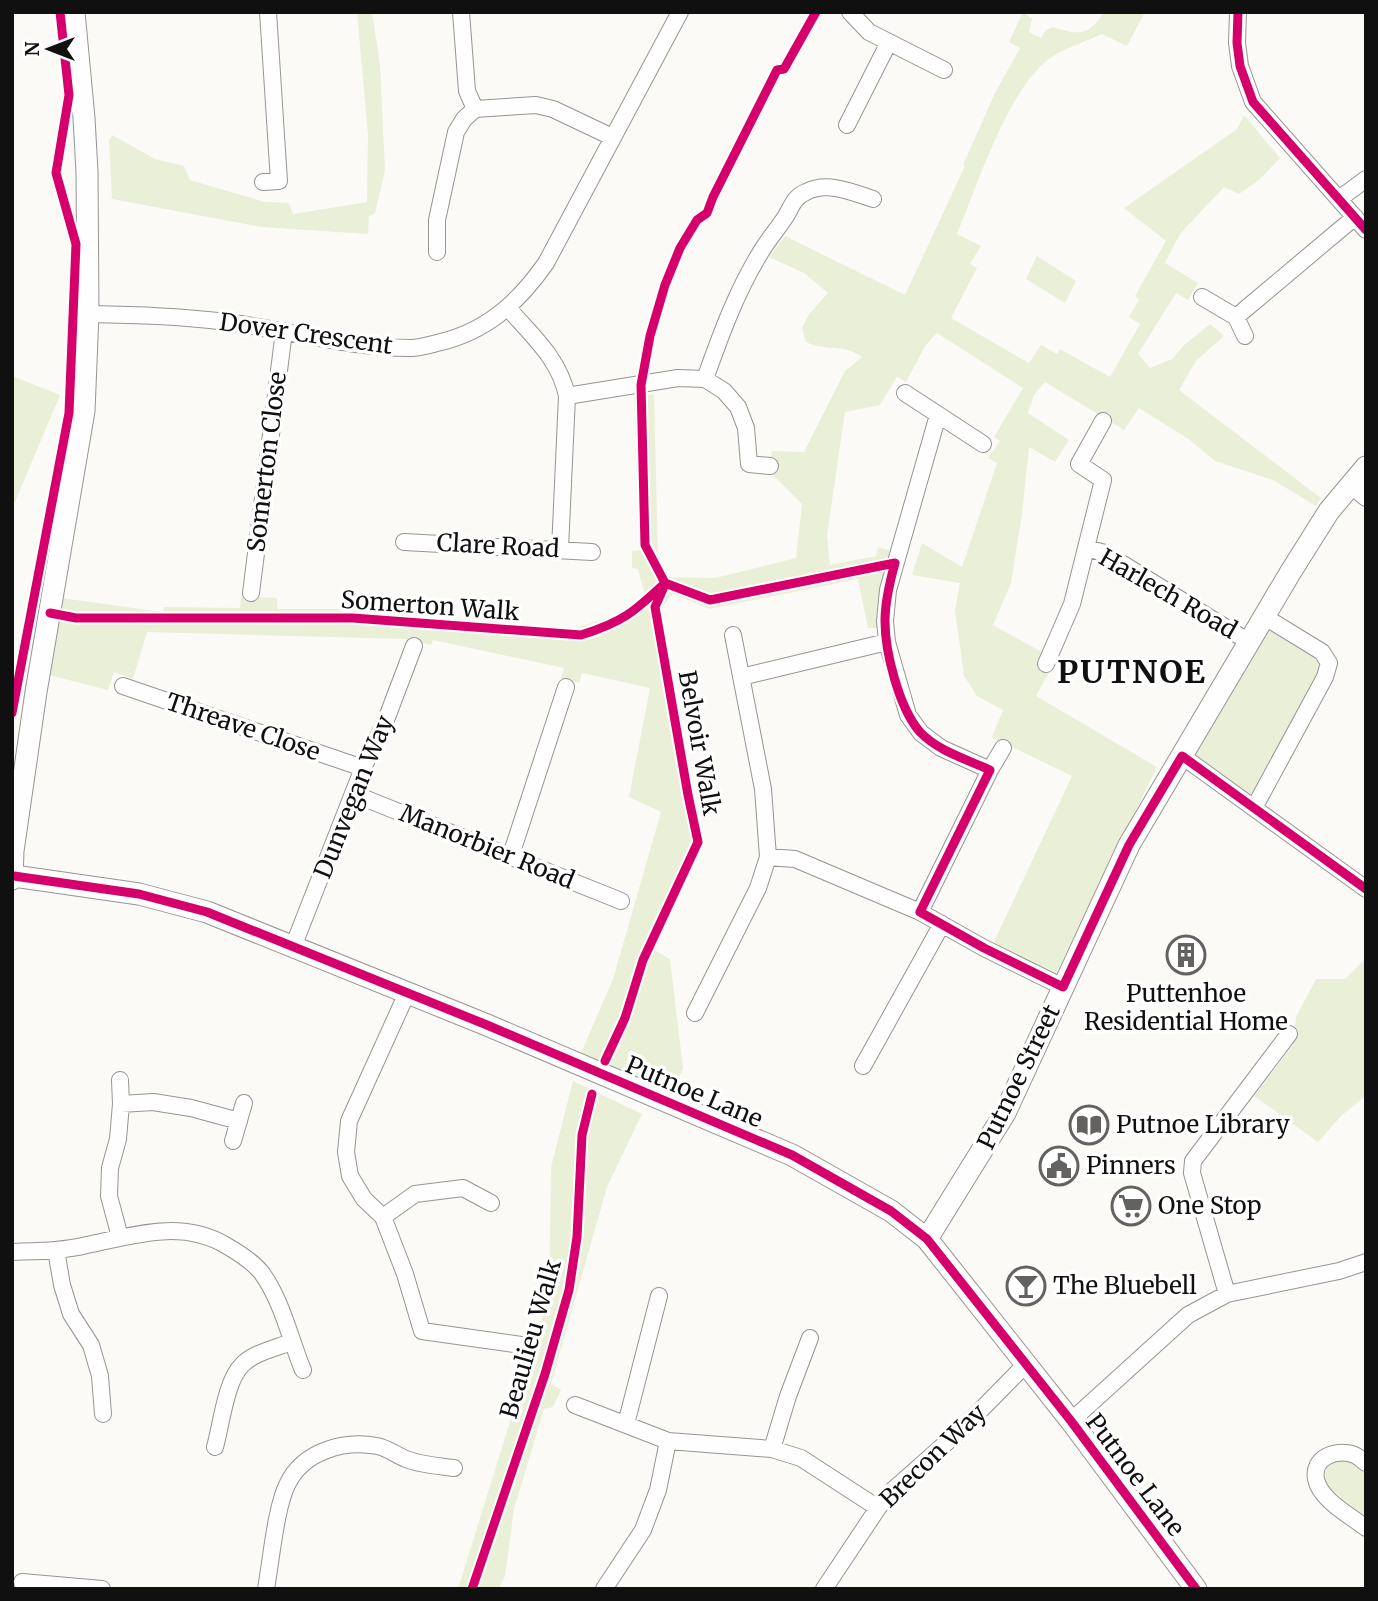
<svg xmlns="http://www.w3.org/2000/svg" width="1378" height="1601" font-family="Merriweather,serif">
<style>
.green{fill:#e9f0d7}
.lines{fill:none;stroke-linecap:round;stroke-linejoin:round}
.minor-casing{stroke:#969594;stroke-width:18}
.tertiary-casing{stroke:#969594;stroke-width:23}
.minor{stroke:#fffefe;stroke-width:16}
.tertiary{stroke:#fffefe;stroke-width:21}
.cycleway-casing{stroke:#fff;stroke-width:13}
.cycleway{stroke:#d6006c;stroke-width:9}
.labels{text-anchor:middle;stroke-width:7;stroke-linejoin:round;paint-order:stroke}
.street-label{font-size:24px;fill:#101010;stroke:#fff}
.poi-label{font-size:24px;fill:#101010;stroke:#fff;text-anchor:start}
.district-label{font-size:32px;font-weight:bold;letter-spacing:2px;fill:#101010;stroke:#fff}
</style>
<rect width="100%" height="100%" fill="#fcfaf6"/>
<path class="green" d="M357 12H372L380 65 385 170 375 213 369 216 368 234 261 227 112 199 109 140 112 135 155 159 184 166 190 180 265 202 289 203 293 214 367 202 368 135Z
M1023 12 1032 19 1029 32 1041 38 1046 30 1053 27C1079 35 1088 37 1104 12H1145L1127 46 1102 34C1085 42 1064 48 1049 59 1008 89 977 186 957 234L981 246 970 264 977 268 951 318 1029 363 1041 345 1057 354 1060 349 1110 377 1140 324 1129 317 1139 300 1135 296 1166 241 1124 208 1237 129 1244 115 1280 158 1259 180 1239 194 1224 187 1180 234 1165 263 1198 283 1188 300 1176 293 1138 354 1150 368 1172 359 1183 346 1210 324 1224 336 1196 361 1179 390 1321 498 1316 506 1273 480 1215 461 1190 440 1139 408 1124 430 1045 382 1034 395 1028 413 1069 440 1055 462 1029 447 1022 514 1011 583 993 625 1056 660 1036 696 1157 767 1054 977 992 946 1072 776 992 737 1003 710 977 696 964 676 955 610 960 583 912 575 922 543 962 567 997 463 988 458 1000 441 994 437 1023 388 937 333 925 346 906 382 897 377 880 405 845 412 827 535 830 565 876 556 878 547 890 551 880 589 877 628H868L858 579 710 609 673 594C665 601 663 607 659 617L700 838V845L651 948 670 959 683 1068 672 1092 581 1053 613 979 661 812 629 797 650 688 582 673 579 683 561 678 564 668 433 640 431 645 406 639 147 632 133 679 114 672 108 690 49 675 61 598 163 612 164 607 240 608 241 596 277 598 278 609H349L571 630 634 609 645 595 638 569 632 568V551L640 550 634 397 654 394 658 559 664 577 715 578 796 558 802 504 770 472 772 451 804 452 845 371 862 357C842 343 827 352 806 342L802 328 809 314 828 293 804 273 769 257 785 236 905 295 965 166 963 165 995 93 1020 48 1009 42Z
M1037 256 1076 281 1065 303 1026 279Z
M12 376 60 395 12 509Z
M1270 628 1317 656 1321 670 1252 795 1194 754Z
M1366 958V994L1364 996 1366 998V1096L1342 1115 1318 1142 1254 1096 1293 1045 1296 1017 1316 979H1345Z
M573 1081 642 1114 607 1187 551 1384 561 1390 553 1407 544 1409 514 1509 505 1576 499 1589H458L549 1296 551 1167Z
M1335 1459 1353 1461 1366 1472V1518L1332 1490 1325 1480 1326 1469Z"/>
<g class="lines">
<defs>
<path id="minor" d="M461 12 467 91 475 109
M850 12 869 32 944 70
M1238 12 1237 43 1240 66 1253 102 1366 230
M847 125 889 42
M263 182 279 181 268 12
M1339 199 1366 179
M437 252V220L456 132 464 119 475 109 536 105 553 109 612 137
M1202 297 1236 317 1245 336
M508 308C532 336 559 358 567 396L560 549
M88 314C134 315 180 316 226 322 287 330 349 348 411 348 420 348 429 345 437 343 486 332 518 303 546 263L680 12
M1236 317 1355 217
M705 379C721 334 738 287 764 247 771 236 779 227 786 216 792 206 794 197 806 192 827 181 852 192 873 199
M905 393 983 444
M567 396 678 378 705 379 724 391 738 407 746 428 749 464 770 466
M938 415 888 590 885 621 887 642 908 715 921 733 941 748 990 770
M1350 485 1366 498
M404 542 592 552
M1086 548 1103 480 1079 464 1103 421
M251 593 284 331
M1046 664 1072 604 1086 548 1105 553 1249 642
M741 677 887 642
M123 686 363 768
M1182 756 1366 889
M354 794 621 901
M1254 808 1325 677 1329 663 1322 652 1265 617
M511 855 566 687
M768 857 795 859 920 912 984 948 1063 987
M920 912 990 770 1003 748
M293 947 363 768 386 720 414 646
M407 993 349 1121 346 1152 350 1176 364 1199 383 1217 405 1274 422 1331 521 1345
M695 1013 758 888 768 857 763 789 733 635
M863 1066 942 924
M120 1080 121 1104
M233 1141 244 1103
M383 1217 415 1194 463 1188 491 1203
M120 1237 109 1196 110 1168 118 1139 121 1104 153 1102 191 1108 239 1121
M56 1250 62 1285 71 1314 91 1345 100 1376 103 1414
M12 1252C37 1251 63 1251 87 1245 135 1235 182 1219 227 1246 239 1253 252 1261 261 1272 282 1300 290 1339 303 1370
M1227 1294 1192 1173 1193 1161 1289 1034
M575 1405 668 1441 772 1449 801 1458 878 1508
M1071 1421 1188 1315 1227 1294 1339 1271 1366 1262
M626 1424 659 1296
M215 1447C221 1426 226 1380 242 1365 253 1353 276 1348 291 1342
M772 1449 788 1396 810 1338
M1366 1463C1362 1460 1357 1455 1352 1454 1335 1449 1312 1458 1316 1479 1320 1500 1351 1516 1366 1528
M22 1582 102 1589
M266 1589C271 1561 276 1505 288 1483 304 1451 344 1440 377 1446 388 1448 396 1455 406 1459 421 1465 439 1466 454 1468
M604 1589 643 1530 658 1490 668 1441
M824 1589 878 1508 893 1490 963 1428 1026 1364"/>
<path id="tertiary" d="M14 876 139 894 207 912 487 1025 792 1155 891 1211 927 1239 1071 1421 1196 1589
M12 879 13 851 36 692 84 411 88 314 87 172 84 118 74 12
M927 1239 1005 1113 1129 845 1290 573 1329 511 1366 467"/>
</defs>
<use href="#minor" class="minor-casing"/>
<use href="#tertiary" class="tertiary-casing"/>
<use href="#minor" class="minor"/>
<use href="#tertiary" class="tertiary"/>
<defs>
<path id="cycleway" d="M1238 12 1237 43 1240 66 1253 102 1366 230
M665 583 710 600 895 563C890 581 885 601 885 621 885 652 899 708 920 732 938 751 966 759 990 770L920 912 984 948 1063 987 1129 845 1182 756 1366 889
M665 583 645 545 641 385 650 336 665 285 680 248 697 220 707 213 713 197 777 70 784 69 816 12
M50 613 76 618H353L581 635C623 622 634 612 665 583
M12 713 69 413 76 244 56 173 69 95 60 12
M14 876 139 894 207 912 487 1025 792 1155 891 1211 927 1239 1071 1421 1196 1589
M605 1061 625 1018 643 960 698 842 688 795 655 607 663 589
M472 1589 545 1374 569 1290 577 1237 582 1135 592 1094"/>
</defs>
<use href="#cycleway" class="cycleway-casing"/>
<use href="#cycleway" class="cycleway"/>
</g>
<defs>
<symbol id="building-ring" viewBox="-11 -11 22 22"><circle r="9.5" fill="#fff" stroke="#636260" stroke-width="1.5"/><path d="M-4-6H4V6H1V3H-1V6H-4ZM-2.5-4.3h1.7v1.8h-1.7ZM.8-4.3h1.7v1.8H.8ZM-2.5-1h1.7V.8h-1.7ZM.8-1h1.7V.8H.8Z" fill="#636260"/></symbol>
<symbol id="library-ring" viewBox="-11 -11 22 22"><circle r="9.5" fill="#fff" stroke="#636260" stroke-width="1.5"/><path d="M-6-4Q-3-5.5-.7-3.5V5Q-3 3-6 4ZM6-4Q3-5.5 .7-3.5V5Q3 3 6 4Z" fill="#636260"/></symbol>
<symbol id="civic-ring" viewBox="-11 -11 22 22"><circle r="9.5" fill="#fff" stroke="#636260" stroke-width="1.5"/><path d="M-.6-6.5H3V-4.5H.6V-3L4-1V1h2V6H-6V1h2V-1L-.6-3ZM-1.2 2.5V6h2.4V2.5Z" fill="#636260"/></symbol>
<symbol id="supermarket-ring" viewBox="-11 -11 22 22"><circle r="9.5" fill="#fff" stroke="#636260" stroke-width="1.5"/><path d="M-6-5.5h2.5l.6 2H6L4.5 2H-2.5L-4.4-4H-6ZM-1.5 3.2a1.3 1.3 0 1 0 .1 0ZM3 3.2a1.3 1.3 0 1 0 .1 0Z" fill="#636260"/></symbol>
<symbol id="bar-ring" viewBox="-11 -11 22 22"><circle r="9.5" fill="#fff" stroke="#636260" stroke-width="1.5"/><path d="M-6-5H6L.8 .8V4.5H3.5V6h-7V4.5H-.8V.8Z" fill="#636260"/></symbol>
</defs>
<g fill-rule="evenodd">
<use href="#building-ring" x="1164" y="933" width="44" height="44"/>
<use href="#library-ring" x="1067" y="1103" width="44" height="44"/>
<use href="#civic-ring" x="1037" y="1144" width="44" height="44"/>
<use href="#supermarket-ring" x="1109" y="1184" width="44" height="44"/>
<use href="#bar-ring" x="1004" y="1264" width="44" height="44"/>
</g>
<g class="labels">
<g class="street-label">
<text transform="translate(306 334) rotate(8)" y="8">Dover Crescent</text>
<text transform="translate(267 462) rotate(-83)" y="8">Somerton Close</text>
<text transform="translate(498 546) rotate(3)" y="8">Clare Road</text>
<text transform="translate(1168 594) rotate(30)" y="8">Harlech Road</text>
<text transform="translate(430 606) rotate(4)" y="8">Somerton Walk</text>
<text transform="translate(243 727) rotate(19)" y="8">Threave Close</text>
<text transform="translate(699 743) rotate(80)" y="8">Belvoir Walk</text>
<text transform="translate(354 797) rotate(-68)" y="8">Dunvegan Way</text>
<text transform="translate(487 847) rotate(22)" y="8">Manorbier Road</text>
<text transform="translate(1019 1077) rotate(-64)" y="8">Putnoe Street</text>
<text transform="translate(694 1092) rotate(23)" y="8">Putnoe Lane</text>
<text transform="translate(531 1339) rotate(-74)" y="8">Beaulieu Walk</text>
<text transform="translate(933 1456) rotate(-44)" y="8">Brecon Way</text>
<text transform="translate(1135 1475) rotate(53)" y="8">Putnoe Lane</text>
</g>
<g class="poi-label">
<text x="1186" y="1002" text-anchor="middle">Puttenhoe<tspan x="1186" dy="28">Residential Home</tspan></text>
<text x="1116" y="1133">Putnoe Library</text>
<text x="1086" y="1174">Pinners</text>
<text x="1158" y="1214">One Stop</text>
<text x="1053" y="1294">The Bluebell</text>
</g>
<g class="district-label">
<text x="1132" y="683">PUTNOE</text>
</g>
</g>
<rect width="1378" height="1601" fill="none" stroke="#101010" stroke-width="28"/>
<g transform="translate(49 49) rotate(270)" stroke="#ffffff" stroke-width="5" paint-order="stroke">
<path d="M0-5L12 26L0 18L-12 26Z" fill="#101010"/>
<text y="-10" font-size="19" font-weight="bold" text-anchor="middle" fill="#101010">N</text>
</g>
</svg>
